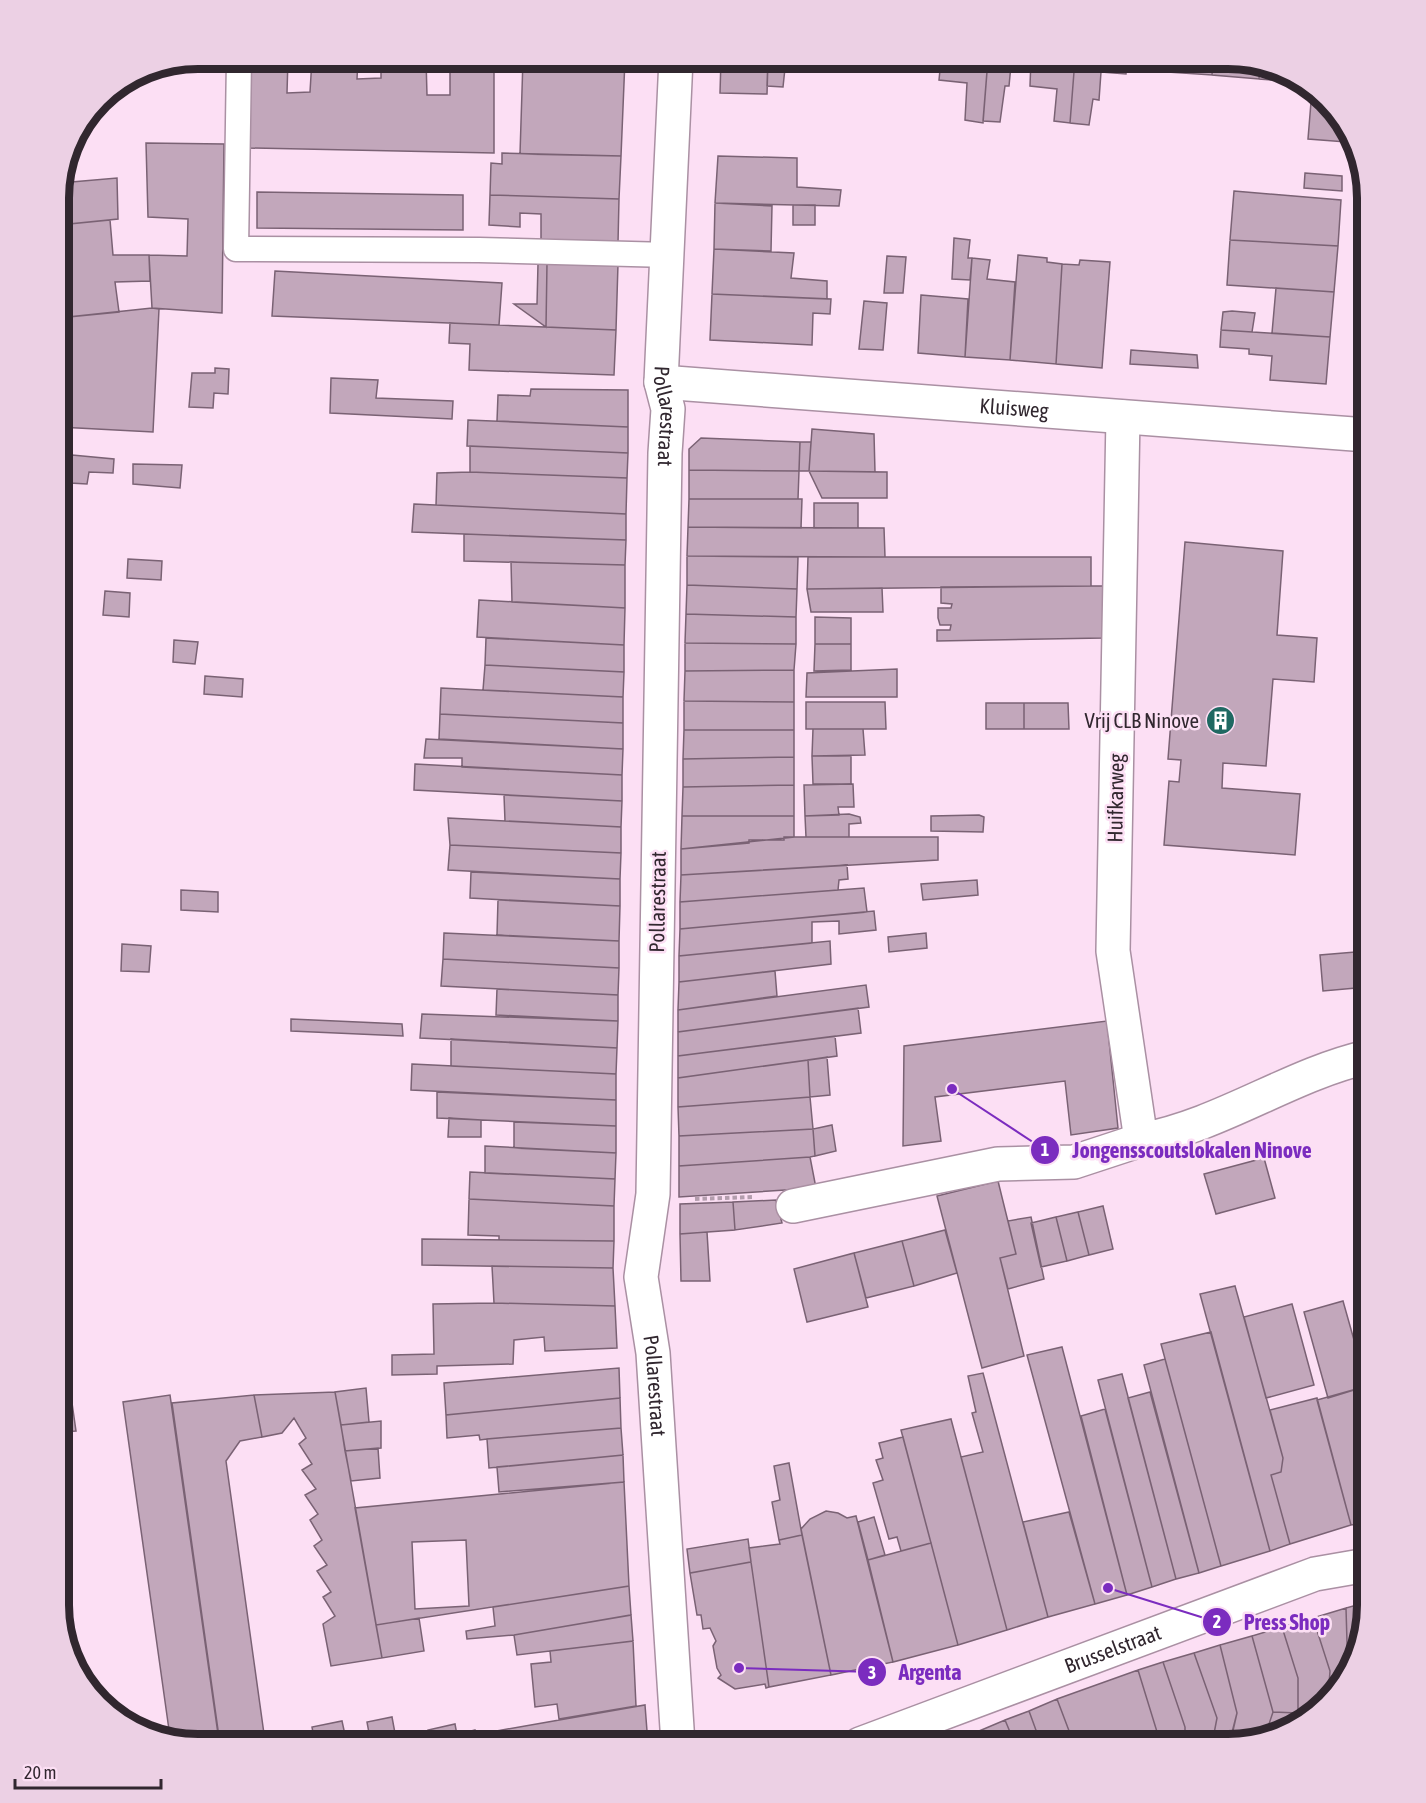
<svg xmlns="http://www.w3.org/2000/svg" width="1426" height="1803" font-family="'Asap Condensed',sans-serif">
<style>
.building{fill:#c2a7bb;stroke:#7a6274;stroke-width:1.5;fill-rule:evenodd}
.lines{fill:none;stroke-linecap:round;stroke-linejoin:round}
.lane-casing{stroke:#aa90a3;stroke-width:27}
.street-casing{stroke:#aa90a3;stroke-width:36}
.path{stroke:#b39dad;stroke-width:4;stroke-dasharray:4.5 3;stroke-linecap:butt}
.lane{stroke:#fff;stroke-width:24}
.street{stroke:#fff;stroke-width:33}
.labels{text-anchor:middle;stroke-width:5;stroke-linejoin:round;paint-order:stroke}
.street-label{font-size:21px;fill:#31272f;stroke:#fcdff4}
.poi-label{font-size:21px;fill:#31272f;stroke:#fcdff4;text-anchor:end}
.rim{fill:none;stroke:#31272f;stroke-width:8}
.leader{fill:none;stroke:#7b2cbf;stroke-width:2}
.callout-dot{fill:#7b2cbf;stroke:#fcdff4;stroke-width:2}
.mark-label{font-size:18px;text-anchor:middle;font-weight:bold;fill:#fff}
.callout-label{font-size:22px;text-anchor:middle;font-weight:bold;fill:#7b2cbf;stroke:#fcdff4;stroke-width:5;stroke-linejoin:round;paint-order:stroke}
</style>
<rect width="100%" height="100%" fill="#fcdff4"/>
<path class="building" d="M264 59H288L287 93 310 92 312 59H358L357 79 381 78V59H426L427 95H450V59H494V153L249 148 251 70H264Z
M523 59H625L621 156 520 154Z
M721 59H768L767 94 720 93Z
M768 59H786L783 87 767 86Z
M988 59 983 123 965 120 967 83 939 80 941 60 936 59Z
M988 59H1031V67L1011 65 1009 86H1005L1000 122 983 121Z
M1031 59H1075L1070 123 1054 121 1057 89 1030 86Z
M1075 59H1127L1126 74 1101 72 1099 100 1093 99 1089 125 1070 123Z
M1169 59H1213L1212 75 1168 72Z
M1213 59H1237L1260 66 1259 79 1212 75Z
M1260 66 1298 77 1303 82 1259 79Z
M1312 90 1344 121 1346 142 1308 139Z
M146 143 224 144 222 313 152 308 149 255 187 256 188 219 148 217Z
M502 153 621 156 619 199 490 195 491 163 502 164Z
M718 156 797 158V187L841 190 839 206 715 203Z
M1305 173 1342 176V191L1304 188Z
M117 178 118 219 59 225 60 183Z
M1234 191 1341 200 1338 246 1230 240Z
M257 192 463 195V230L257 228Z
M490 195 619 199 618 243 541 242V214L520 213V227L489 225Z
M715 203 772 206 771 251 714 249Z
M793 205H815V225H793Z
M110 220 113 255H149L150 281 115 282 119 312 59 318V225Z
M954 238 970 240 968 258H972L970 280 952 279Z
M1230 240 1338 246 1334 292 1227 285Z
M714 249 794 253 791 278 827 281V299L712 294Z
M1018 255 1047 258V262L1062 264 1056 364 1010 360Z
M887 256 906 257 903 293H884Z
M972 258 990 260 987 279 1015 282 1010 360 965 357Z
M1080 260 1110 262 1102 368 1056 364 1062 264 1079 265Z
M547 263 546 327 514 304H537L538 264Z
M547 263 618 264 616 330 546 327Z
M275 271 502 283 499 325 272 316Z
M1276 288 1334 292 1330 337 1272 333Z
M712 294 831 299 830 314 813 313 812 345 710 340Z
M921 295 968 299 965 357 918 353Z
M864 301 887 303 883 350 859 349Z
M152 308 159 309 153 432 59 427V318Z
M1232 311 1255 313 1252 332 1221 330 1223 312Z
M450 323 616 330 614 375 469 370 470 344 449 343Z
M1221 330 1330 337 1326 384 1270 380 1272 356 1249 354V349L1220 347Z
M1131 350 1197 355 1198 368 1130 364Z
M215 368 229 369 228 394 214 393 213 408 189 407 192 373H215Z
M331 378 378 380 376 398 453 401 452 419 330 413Z
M531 389 628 390V427L497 421 498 395 530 396Z
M468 420 628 427V453L467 446Z
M812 429 874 434 875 472 809 471Z
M701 438 800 442 799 471 689 470V449Z
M800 442H811L809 471H799Z
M470 446 628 453 627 478 470 472Z
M59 453H65L64 479H59Z
M72 455 114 459 113 473 89 472 87 484 70 483Z
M133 464 182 465 180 488 133 484Z
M689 470 799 471 798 499H689Z
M809 471 887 472V498H822Z
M470 472 627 478 626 514 436 505 437 473Z
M689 499H802L801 528 688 527Z
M814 503H858V528H814Z
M414 504 626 514V540L412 532Z
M688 527 884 528 885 557 687 556Z
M464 534 626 540 625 565 464 561Z
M1185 542 1283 551 1277 635 1317 638 1314 682 1273 679 1266 766 1223 763 1222 788 1300 794 1295 855 1164 845 1169 781 1179 782 1181 760 1168 759Z
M687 556 798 557 797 589 687 585Z
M808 557H1091V586L807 589Z
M128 559 162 561 161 580 127 578Z
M511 562 625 565V608L512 602Z
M687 585 797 589 796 617 686 614Z
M1091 586H1104L1103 638 937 641V630H950L951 625H940L938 618V608H951L952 604 941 603V587Z
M882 588 883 612H811L807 589Z
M105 591 130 593 129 617 103 615Z
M479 600 625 608 624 645 477 637Z
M686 614 796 617V644L685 643Z
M815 617 851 618V644H815Z
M486 638 624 645V672L485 665Z
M174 640 198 642 195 664 173 662Z
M685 643 796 644 794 670 685 671Z
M815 644H851V670L814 671Z
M485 665 624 672 623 697 483 690Z
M897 669V697H806L807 673Z
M794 670V702L684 701 685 671Z
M205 676 243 679 242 697 204 694Z
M441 688 623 697V723L440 714Z
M684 701 794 702V730H684Z
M806 702H885L886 729H806Z
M986 703H1024V729H986Z
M1024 703H1068L1069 729H1024Z
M440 714 623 723V749L439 739Z
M813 729H863L865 755 812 756Z
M684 730H794V757L683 759Z
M426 739 623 749 622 775 462 767V758H424Z
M812 756H851V784H813Z
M794 757V785L683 787V759Z
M415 764 622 775V801L414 790Z
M853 784 854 807H838L839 815 805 816 804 785Z
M794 785V816H682L683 787Z
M504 795 622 801 621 827 505 821Z
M849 814 860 817 861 823 849 824V837H806L805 816Z
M979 815 984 817 983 832 931 831V816Z
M682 816H794V837L681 849Z
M448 818 621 827V853L450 845Z
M784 837H938V860L681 875V849L749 843V840H784Z
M450 845 621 853 620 879 448 870Z
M847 865 848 879 839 880 838 890 680 902 681 875Z
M471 872 620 879V906L470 898Z
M977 880 978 895 923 900 921 884Z
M864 888 867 912 680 929V902Z
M181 890 218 892V912L181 910Z
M498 900 620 906 619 941 497 935Z
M874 911 876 930 839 934V921L812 922V943L679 956 680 929Z
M444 933 619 941V968L443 959Z
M926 933 927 948 889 952 888 937Z
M830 941 831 964 679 982V956Z
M122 944 151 946 149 972 121 971Z
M1367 951V987L1323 991 1320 955Z
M443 959 619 968 618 995 441 986Z
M775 971 777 996 678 1010 679 982Z
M866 985 869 1007 678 1032V1010Z
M497 989 618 995V1021L496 1015Z
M858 1008 861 1033 678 1056V1032Z
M422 1014 618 1021 617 1048 420 1038Z
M291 1019 402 1024 403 1036 291 1031Z
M1107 1021 1118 1128 1071 1135 1065 1081 935 1097 941 1141 903 1146 904 1046Z
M835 1036 837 1056 678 1078V1056Z
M451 1039 617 1048 616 1074 451 1066Z
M827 1057 830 1095 810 1097 808 1060Z
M808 1060 810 1097 678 1107V1078Z
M412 1064 616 1074V1100L411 1090Z
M437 1092 616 1100V1126L437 1118Z
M810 1097 813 1129 679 1136 678 1107Z
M449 1118 481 1120V1137H448Z
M514 1122 616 1126V1153L514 1148Z
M832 1125 836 1151 815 1156 813 1129Z
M813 1129 815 1156 810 1157 679 1166V1136Z
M485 1146 616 1153 615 1179 485 1173Z
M810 1157 816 1188 679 1197V1166Z
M1264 1158 1275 1198 1216 1214 1204 1174Z
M470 1172 615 1179 614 1206 469 1199Z
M998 1181 1016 1254 1000 1258 1024 1356 982 1368 937 1196Z
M469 1199 614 1206V1241L499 1240V1236L468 1235Z
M776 1200 782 1223 735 1230 733 1202Z
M733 1202 735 1230 680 1234V1204Z
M1103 1206 1113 1249 1089 1255 1078 1212Z
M1078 1212 1089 1255 1067 1261 1056 1217Z
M1031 1217 1044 1279 1008 1289 1000 1258 1016 1254 1008 1221Z
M1056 1217 1067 1261 1041 1267 1031 1223Z
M945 1230 957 1273 914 1286 902 1241Z
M707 1232 710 1281H681L680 1234Z
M422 1239 614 1241 613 1268 422 1265Z
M902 1241 914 1286 866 1298 854 1253Z
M854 1253 868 1307 807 1322 794 1269Z
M492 1266 613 1268 615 1306 494 1303Z
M1235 1286 1283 1458 1281 1472 1271 1475 1290 1544 1270 1551 1200 1294Z
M1343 1301 1367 1386 1328 1398 1304 1312Z
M494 1303 615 1306 617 1348 545 1351 544 1337 514 1340 513 1364 437 1366V1374L392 1375V1355L434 1354 433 1304Z
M1292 1304 1314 1385 1266 1398 1244 1317Z
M1211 1332 1270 1551 1221 1566 1161 1344Z
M1062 1347 1127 1595 1095 1604 1027 1355Z
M1165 1359 1221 1566 1199 1573 1144 1365Z
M619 1368 620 1398 446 1415 444 1383Z
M983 1373 1048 1617 1007 1630 961 1457 983 1452 972 1413 976 1412 968 1376Z
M1122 1374 1176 1579 1152 1587 1098 1380Z
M1367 1386V1523L1351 1525 1317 1400Z
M366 1388 369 1422 341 1425 335 1392Z
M335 1392 382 1658 331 1666 323 1624 335 1616 323 1597 331 1592 317 1571 327 1565 314 1546 322 1540 310 1520 318 1514 305 1495 316 1489 302 1470 312 1464 299 1444 306 1438 294 1418 282 1433 262 1437 254 1395Z
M1150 1392 1199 1573 1176 1579 1128 1398Z
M170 1395 219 1741 198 1744 170 1737 123 1402Z
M254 1395 262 1437 240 1441 226 1461 265 1741 220 1744 172 1403Z
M620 1398 621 1428 487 1439 480 1440 479 1435 447 1438 446 1415Z
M1317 1398 1351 1525 1290 1544 1271 1475 1281 1472 1283 1458 1270 1410Z
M72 1403 76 1431 59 1432V1404Z
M1105 1409 1152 1587 1127 1595 1081 1416Z
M951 1419 1007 1630 958 1645 901 1430Z
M381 1421V1448L345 1451 341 1425Z
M621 1428 623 1455 489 1468 487 1439Z
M903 1437 931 1543 901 1551 897 1537 889 1539 873 1483 883 1480 876 1460 883 1458 879 1443Z
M378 1448 380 1478 351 1481 345 1451Z
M623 1455 624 1482 499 1492 497 1467Z
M789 1463 802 1535 779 1540 772 1502 780 1500 774 1466Z
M624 1482 629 1586 376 1625 355 1508ZM466 1540 469 1606 415 1609 412 1542Z
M826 1511 838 1513 847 1518 856 1516 893 1662 831 1675 801 1529 810 1519Z
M1069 1512 1095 1604 1048 1617 1023 1522Z
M874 1517 885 1555 868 1560 858 1522Z
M802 1535 831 1675 769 1687 749 1548 780 1544 779 1540Z
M748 1539 751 1562 690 1573 687 1549Z
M931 1543 958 1645 893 1662 868 1560Z
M751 1562 769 1687 766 1688 765 1684 735 1689 718 1678 721 1675 717 1668 713 1646 716 1641 710 1628 703 1629 701 1615H697L690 1573Z
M629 1586 631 1615 514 1635 467 1639 466 1631 495 1626 493 1607Z
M1367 1602 1349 1675 1348 1676 1346 1608Z
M1346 1608 1348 1676 1328 1697 1330 1671 1313 1618Z
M631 1615 633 1641 517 1655 514 1635Z
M419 1618 424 1651 382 1658 376 1625Z
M1313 1618 1330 1671 1328 1697 1305 1721 1266 1733 1273 1712 1298 1713V1678L1282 1627Z
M1282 1627 1298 1678V1713L1273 1712 1252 1636Z
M1252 1636 1273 1712 1266 1733 1230 1744 1237 1713 1220 1645Z
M633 1641 636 1706 559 1719 557 1704 535 1707 531 1664 551 1662 550 1651Z
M1220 1645 1237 1713 1229 1744H1212L1217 1718 1194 1653Z
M1194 1653 1217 1718 1212 1744H1185V1727L1163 1662Z
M1163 1662 1185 1727V1744H1155L1158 1735 1138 1670Z
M1138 1670 1158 1735 1155 1744H1074L1057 1699Z
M1057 1699 1074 1744H1041L1029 1711Z
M645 1705 648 1744H500L496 1731Z
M1029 1711 1041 1744H1015L1005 1720Z
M392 1717 397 1744H371L367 1722Z
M1005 1720 1015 1744H975L972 1734Z
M342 1721 347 1744H315L312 1727Z
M455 1724 457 1735 475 1730 479 1744H431L428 1730Z
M972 1734 975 1744H948Z"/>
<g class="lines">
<defs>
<path id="lane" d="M239 59 236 249 479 250 669 255"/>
<g id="street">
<path id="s1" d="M676 59 661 382 668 409 665 453 653 1194 641 1277 653 1353 678 1744"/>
<path id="s2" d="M661 382 1367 435"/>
<path d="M1123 417 1113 951 1141 1140C1222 1125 1289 1075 1367 1057"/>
<path d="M793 1206 998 1164 1074 1162 1141 1140"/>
<path id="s3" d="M860 1744 1315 1574 1367 1565"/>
</g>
</defs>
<use href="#lane" class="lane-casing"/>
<use href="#street" class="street-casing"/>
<path class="path" d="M695 1199 753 1197"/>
<use href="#lane" class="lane"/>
<use href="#street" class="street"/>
</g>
<defs>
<symbol id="building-disc" viewBox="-11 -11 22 22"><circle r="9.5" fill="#1f6962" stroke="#fcdff4"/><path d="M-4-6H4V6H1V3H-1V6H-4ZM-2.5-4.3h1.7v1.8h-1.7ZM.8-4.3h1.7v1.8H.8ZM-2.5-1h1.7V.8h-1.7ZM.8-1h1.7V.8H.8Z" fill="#fff"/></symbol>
</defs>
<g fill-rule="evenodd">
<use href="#building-disc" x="1204" y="704" width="33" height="33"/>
</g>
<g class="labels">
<g class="street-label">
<text dy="7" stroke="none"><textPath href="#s2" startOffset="354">Kluisweg</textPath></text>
<text dy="7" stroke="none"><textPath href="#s1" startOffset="358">Pollarestraat</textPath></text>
<text transform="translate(1116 798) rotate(-89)" y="7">Huifkarweg</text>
<text transform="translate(658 902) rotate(-89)" y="7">Pollarestraat</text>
<text dy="7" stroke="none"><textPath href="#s1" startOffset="1330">Pollarestraat</textPath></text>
<text dy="7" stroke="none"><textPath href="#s3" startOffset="270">Brusselstraat</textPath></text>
</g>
<g class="poi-label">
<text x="1199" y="728">Vrij CLB Ninove</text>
</g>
</g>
<path d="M0 0H1426V1803H0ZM198 69H1228A129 129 0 0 1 1357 198V1605A129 129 0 0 1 1228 1734H198A129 129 0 0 1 69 1605V198A129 129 0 0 1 198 69Z" fill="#ecd0e4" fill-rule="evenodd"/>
<path class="rim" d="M198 69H1228A129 129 0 0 1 1357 198V1605A129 129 0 0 1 1228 1734H198A129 129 0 0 1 69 1605V198A129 129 0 0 1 198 69Z"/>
<path class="leader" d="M952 1089L1045 1150M1108 1588L1217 1622M739 1668L872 1672"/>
<g class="callout-dot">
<circle cx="952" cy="1089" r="6"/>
<circle cx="1108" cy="1588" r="6"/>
<circle cx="739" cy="1668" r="6"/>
<circle cx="1045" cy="1150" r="15"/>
<circle cx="1217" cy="1622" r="15"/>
<circle cx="872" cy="1672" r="15"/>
</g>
<g class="mark-label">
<text x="1045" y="1156">1</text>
<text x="1217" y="1628">2</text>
<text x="872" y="1679">3</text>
</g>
<g class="callout-label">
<text x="1192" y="1158">Jongensscoutslokalen Ninove</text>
<text x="1287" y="1630">Press Shop</text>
<text x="930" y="1680">Argenta</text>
</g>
<path d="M15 1779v9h146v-9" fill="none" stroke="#31272f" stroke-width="3"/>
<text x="24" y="1779" font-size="18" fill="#31272f" stroke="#fcdff4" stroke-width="4.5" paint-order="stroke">20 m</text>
</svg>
